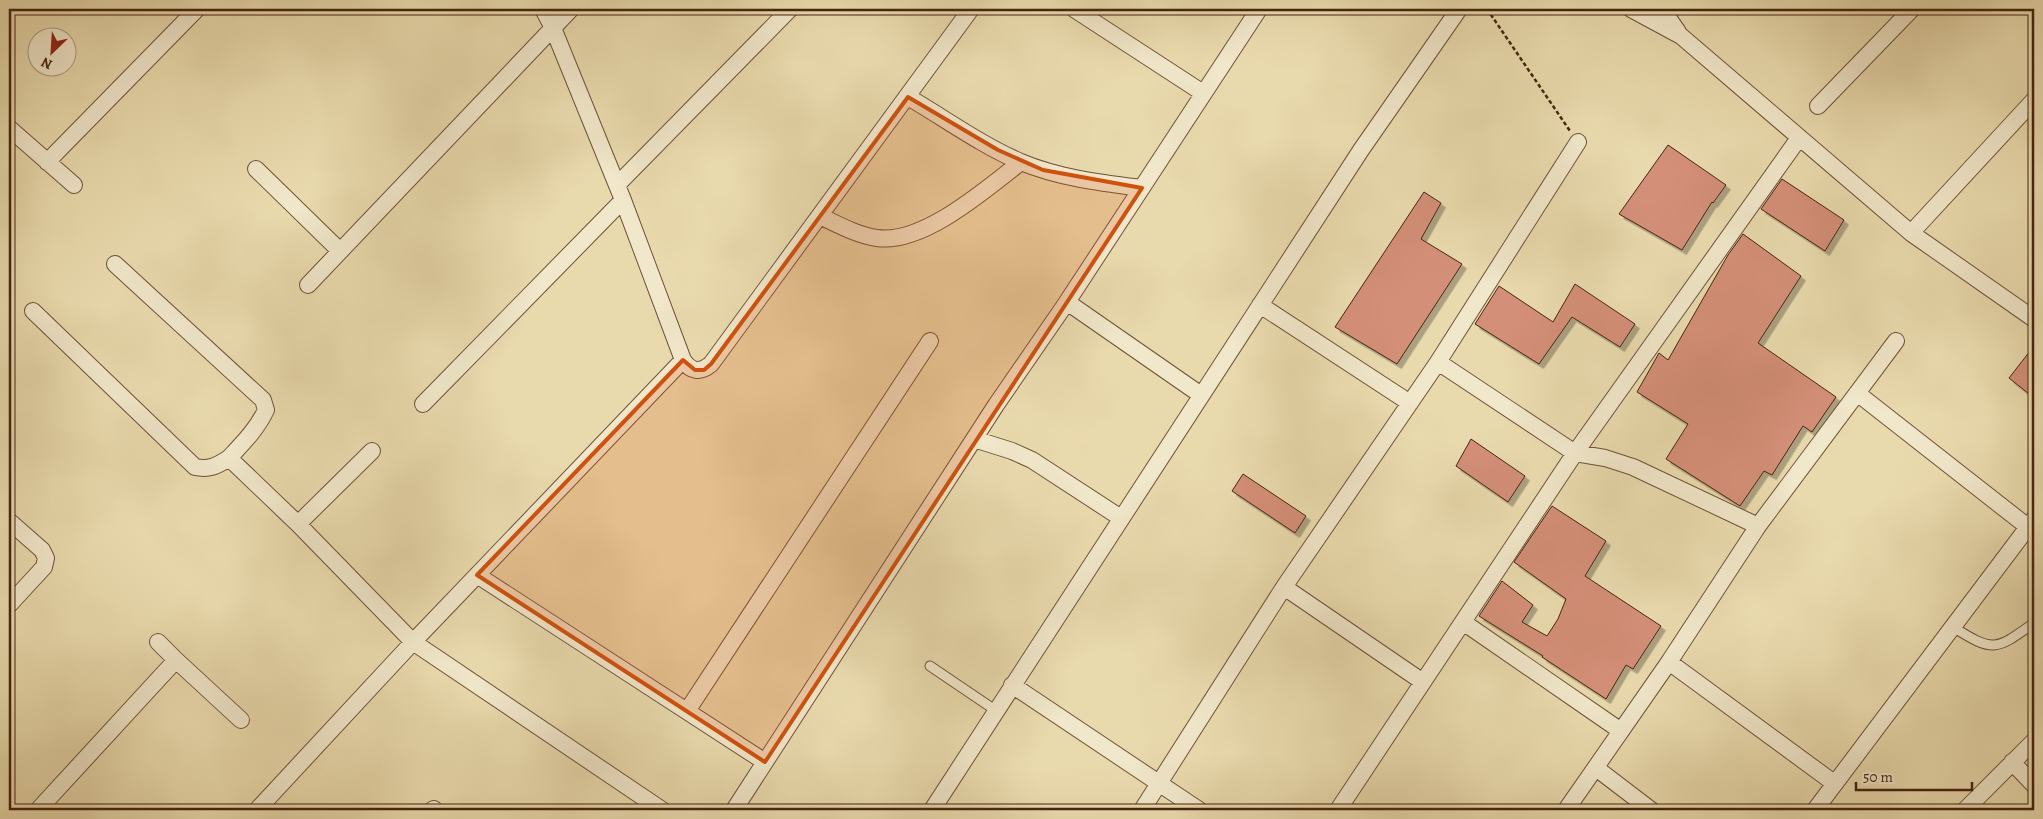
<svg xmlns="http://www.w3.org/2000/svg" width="2043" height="819" font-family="Alegreya,serif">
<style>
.building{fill:#d48f78;stroke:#452412;filter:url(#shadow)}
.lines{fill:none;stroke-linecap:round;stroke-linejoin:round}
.lane-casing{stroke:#6e5239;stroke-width:11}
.street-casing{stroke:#6e5239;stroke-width:18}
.path{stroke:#452412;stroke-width:2.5;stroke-dasharray:4 2.5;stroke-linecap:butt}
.lane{stroke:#f1e7ca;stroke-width:9}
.street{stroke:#f1e7ca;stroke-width:16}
.marked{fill:#d0510d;fill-opacity:0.2;stroke:#d0510d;stroke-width:4;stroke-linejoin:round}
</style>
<defs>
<filter id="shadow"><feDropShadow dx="4.5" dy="4.5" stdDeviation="0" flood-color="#0004"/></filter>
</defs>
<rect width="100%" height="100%" fill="#e9daad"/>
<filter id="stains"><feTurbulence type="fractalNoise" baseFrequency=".004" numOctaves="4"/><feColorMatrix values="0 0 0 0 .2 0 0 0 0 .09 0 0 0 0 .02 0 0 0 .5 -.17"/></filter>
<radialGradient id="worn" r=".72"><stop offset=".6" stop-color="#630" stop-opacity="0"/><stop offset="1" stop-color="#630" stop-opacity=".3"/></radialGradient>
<path class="building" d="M1668 145 1726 185 1713 203 1712 202 1682 250 1619 214Z
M1782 179 1844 220 1825 251 1761 209Z
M1424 192 1441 203 1421 239 1462 264 1397 364 1335 327Z
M1743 234 1801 276 1758 343 1836 397 1812 432 1803 426 1772 475 1764 471 1740 506 1666 459 1688 424 1637 392 1659 353 1668 360 1728 255Z
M1575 284 1635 324 1620 347 1572 317 1539 364 1475 324 1499 286 1553 322Z
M2034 346V398L2009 378Z
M1471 439 1525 476 1508 502 1456 466Z
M1243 474 1306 516 1295 533 1232 491Z
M1552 506 1606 541 1585 576 1661 626 1633 669 1626 665 1606 699 1542 657 1543 656 1479 616 1502 581 1533 605 1522 622 1547 636 1558 619 1566 599 1514 562Z"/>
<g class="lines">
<defs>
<path id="lane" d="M1953 627C1994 653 1996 650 2034 623
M930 666 995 710"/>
<path id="street" d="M543 9 553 28 623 200 683 360C691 372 700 373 711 364L971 9
M1074 9 1203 93
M1631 9 1681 36 1911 233 2034 319
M1662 9 1678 32
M908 97C944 118 983 146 1021 162 1059 178 1102 183 1142 188
M1818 106 1912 9
M9 128 74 185
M47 162 197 9
M256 169 340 251
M617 185 790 9
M820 216C839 225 857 235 877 238 923 245 987 188 1021 162
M1911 233 2034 100
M115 264 263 400 266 410C257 429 243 443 229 458L298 524 413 642 683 360
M308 285 571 9
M1067 302 1259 9
M1260 305 1410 403
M33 311 195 467C209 470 217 466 229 458
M1438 362 1575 453 1605 458 1633 467 1758 526
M1857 393 2028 527
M423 404 623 200
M974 439 1012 451 1032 460 1121 518
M9 521 42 550 46 558 44 567 9 605
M298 524 372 451
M477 575 765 762
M1284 587 1423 682
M1463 622 1621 731
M158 642 176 660 241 720
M1669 662 1834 783
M1012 685 1199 810
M687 711 930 341
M2012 762 2034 785
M1596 768 1651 810
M38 810 176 660
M257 810 413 642 662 810
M432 810 434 809
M734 810 996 405 1067 302 1201 395
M932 810 1361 150 1459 9
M1142 810 1284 587 1438 362 1578 142
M1338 810 1575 453 1799 138
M1566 810 1669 662 1758 526 1896 341
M1815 810 2034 519
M1965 810 2034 741"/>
</defs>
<use href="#lane" class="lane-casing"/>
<use href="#street" class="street-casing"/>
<path class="path" d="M1487 9 1570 131"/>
<use href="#lane" class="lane"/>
<use href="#street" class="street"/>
</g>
<path class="marked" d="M908 97 998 150 1043 170 1142 188 765 762 477 575 683 360 695 370H704L711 364Z"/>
<rect width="2043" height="819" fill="none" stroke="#e9daad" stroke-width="30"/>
<rect x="10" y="10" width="2023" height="799" fill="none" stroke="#452412" stroke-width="2.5"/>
<rect x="15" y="15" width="2013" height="789" fill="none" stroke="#452412"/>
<g transform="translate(52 52) rotate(205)"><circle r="24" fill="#f1e7ca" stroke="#ac9980"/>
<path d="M0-4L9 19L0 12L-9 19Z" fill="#8f2418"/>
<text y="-8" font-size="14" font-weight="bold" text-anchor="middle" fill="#452412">N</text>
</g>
<path d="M1856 782v8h116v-8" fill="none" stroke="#452412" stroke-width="2.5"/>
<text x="1863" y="782" font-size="15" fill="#452412" stroke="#f1e7ca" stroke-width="4" paint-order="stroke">50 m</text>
<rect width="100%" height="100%" filter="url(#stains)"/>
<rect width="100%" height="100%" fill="url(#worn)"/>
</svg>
